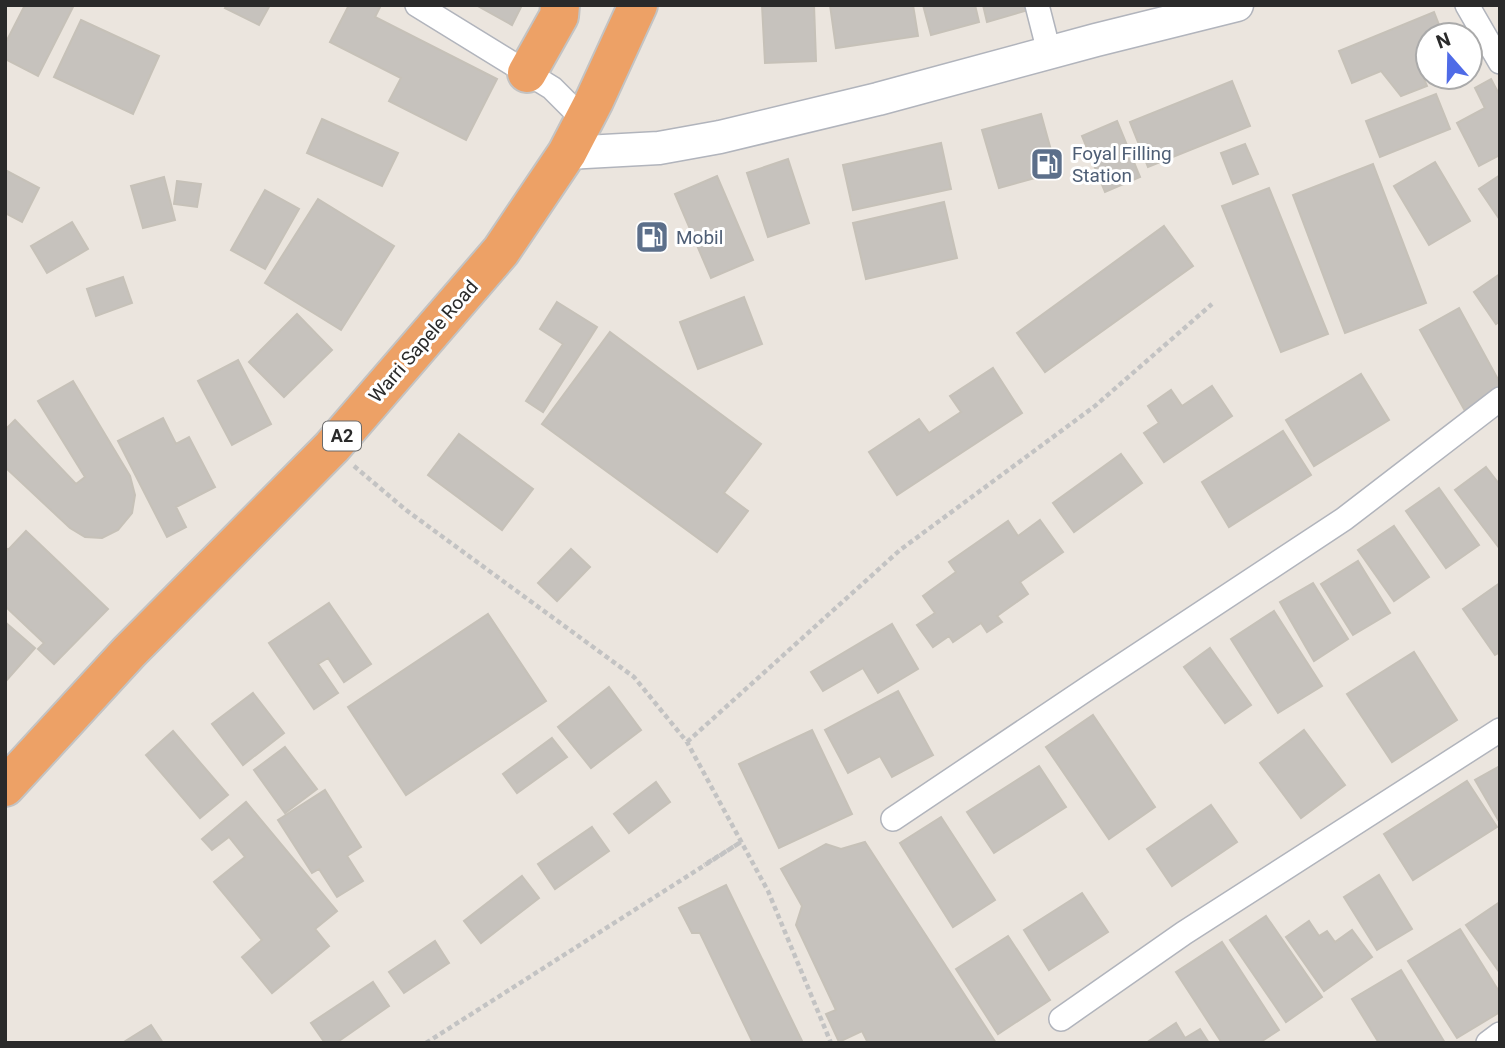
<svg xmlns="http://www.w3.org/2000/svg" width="1505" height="1048" font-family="Roboto,sans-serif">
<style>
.building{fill:#c6c2bd;stroke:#c6c1b8;stroke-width:2}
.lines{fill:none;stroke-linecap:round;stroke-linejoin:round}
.street-casing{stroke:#b1b4bc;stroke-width:26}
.secondary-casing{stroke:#b1b4bc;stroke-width:35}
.highway-casing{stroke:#c3c3c3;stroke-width:42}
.path{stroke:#c3c3c3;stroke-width:4.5;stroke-dasharray:5 3.5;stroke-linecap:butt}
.street{stroke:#fff;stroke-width:23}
.secondary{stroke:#fff;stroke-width:32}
.highway{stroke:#eda166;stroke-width:38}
.labels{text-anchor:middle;stroke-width:6;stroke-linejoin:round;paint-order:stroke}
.shield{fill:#fff;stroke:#6a6a6a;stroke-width:2}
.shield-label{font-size:18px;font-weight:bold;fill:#2a2a2a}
.service-label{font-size:19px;fill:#4e5e75;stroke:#fff;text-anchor:start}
.street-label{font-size:19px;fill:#2a2a2a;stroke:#fff}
</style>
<rect width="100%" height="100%" fill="#ebe5de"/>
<path class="building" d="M25 5H74L38 76 5 59V44Z
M227 5H270L259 25 225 8Z
M349 5H377L380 7 375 17 497 79 466 140 389 101 401 78 330 42Z
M476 5H522L512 25Z
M762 5H814L816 61 765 63Z
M830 5H913L918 36 836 48Z
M923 5H975L979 22 931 35Z
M983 5H1027L1028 10 987 22Z
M1434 12 1443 35H1428V61L1418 65 1427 86 1401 96 1381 71 1352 83 1339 51Z
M81 20 159 56 133 114 54 77Z
M1491 79 1500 96V155L1479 166 1457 123 1485 108 1475 88Z
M1232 81 1250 126 1148 167 1130 122Z
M1436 94 1450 129 1380 157 1366 121Z
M1041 114 1057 172 999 188 982 130Z
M322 119 398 153 382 186 307 153Z
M1117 121 1140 177 1105 192 1082 136Z
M941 143 951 189 853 210 843 165Z
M1245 144 1258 174 1233 184 1221 153Z
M788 159 809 223 768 237 747 173Z
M1435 162 1470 221 1429 245 1394 186Z
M1373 164 1426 303 1345 333 1293 195Z
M5 170 39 188 22 222 5 213Z
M1500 175V220L1479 189Z
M717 176 753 260 711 278 675 194Z
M164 177 175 220 143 228 131 186Z
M177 181 201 184 197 207 174 204Z
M1269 188 1328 334 1281 352 1222 206Z
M265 190 299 209 265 269 231 250Z
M318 199 394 246 341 330 265 283Z
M944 202 957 258 866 279 853 223Z
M72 222 88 249 47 273 31 246Z
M1164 226 1193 266 1045 372 1017 333Z
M1500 274V321L1496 324 1474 292Z
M123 277 132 303 96 316 87 289Z
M744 297 762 344 698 369 680 322Z
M557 302 597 327 543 412 526 401 563 344 540 329Z
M1459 308 1500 383V392L1465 411 1420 330Z
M297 314 332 350 284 397 249 362Z
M610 332 761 444 724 493 748 511 717 552 542 424Z
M238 360 271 424 232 445 198 381Z
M993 368 1022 413 897 495 869 452 919 419 929 433 961 412 950 396Z
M1361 374 1389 420 1314 466 1286 420Z
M73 381 130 476 135 495 132 513 118 530 102 538 85 537 70 528 5 467V430L15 420 76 484 85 477 38 401Z
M1212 386 1232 416 1164 462 1144 433 1159 423 1148 406 1171 390 1182 406Z
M163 418 176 444 189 437 215 487 176 507 186 527 167 537 118 441Z
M1283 431 1311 475 1229 527 1202 482Z
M459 434 533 489 502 530 428 475Z
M1121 454 1142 483 1074 532 1053 503Z
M1486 467 1500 485V549L1455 490Z
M1439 488 1479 545 1446 568 1406 511Z
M1040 520 1063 552 1020 582 1028 594 997 616 1002 622 987 632 981 623 953 642 949 636 933 647 917 625 935 613 923 596 956 572 949 562 1008 521 1018 536Z
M1394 526 1429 577 1394 601 1358 550Z
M26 531 108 609 54 664 38 649 44 643 5 606V547L8 550Z
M571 549 590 567 557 601 538 583Z
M1358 561 1390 613 1353 635 1321 584Z
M1313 583 1348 639 1314 661 1280 602Z
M1500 583V652L1495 655 1463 609Z
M329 603 371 664 344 682 328 658 318 664 338 693 314 709 269 643Z
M1274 611 1322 686 1278 713 1231 639Z
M488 614 546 701 406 795 348 707Z
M5 622 35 648 5 682Z
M892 624 918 669 878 693 863 668 823 691 811 672Z
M1210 648 1251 705 1225 723 1184 667Z
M1414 652 1457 720 1392 762 1347 694Z
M609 687 641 730 591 768 558 727Z
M898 691 933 755 892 777 880 756 848 773 825 730Z
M253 693 284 733 243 765 212 724Z
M1093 715 1155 807 1109 839 1046 747Z
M812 730 852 814 779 848 739 764Z
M1304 730 1345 785 1301 818 1260 763Z
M173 731 228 795 200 818 146 755Z
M552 738 567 757 517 793 503 774Z
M285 747 317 789 285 813 254 770Z
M1039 766 1066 807 994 853 967 812Z
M1500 766V823L1475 780Z
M1467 781 1497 827 1413 880 1384 834Z
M656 782 670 802 629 833 614 814Z
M325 790 361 847 347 856 363 881 337 897 319 869 312 873 278 820Z
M246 802 337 911 315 929 329 946 272 993 242 957 262 940 214 882 245 857 229 837 212 850 202 839Z
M1211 805 1237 842 1172 886 1147 849Z
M941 817 995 900 953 927 900 843Z
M592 827 609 851 555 889 538 864Z
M865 842 996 1043H868L862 1031 839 1042 826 1014 836 1010 796 925 802 906 781 869 826 844 841 849Z
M1379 875 1412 929 1377 950 1344 897Z
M522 876 539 898 481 943 464 921Z
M726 885 803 1043H753L700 933H692L679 908Z
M1082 893 1108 932 1049 970 1024 930Z
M1500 902V973L1466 925Z
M1266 916 1322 997 1286 1022 1230 940Z
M1309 921 1319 936 1327 931 1335 942 1352 930 1372 957 1324 991 1286 937Z
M1460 929 1500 993V1012L1457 1038 1408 961Z
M1008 936 1050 1000 998 1034 956 969Z
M435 941 449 963 404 993 389 972Z
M1222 942 1279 1030 1259 1043H1222L1176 972Z
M1401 970 1445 1043H1379L1352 999Z
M373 982 389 1006 336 1043H325L311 1023Z
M1176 1023 1185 1038 1200 1029 1209 1043H1146Z
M151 1025 163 1043H125L124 1042Z"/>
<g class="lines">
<defs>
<path id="street" d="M417 5 552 88 584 120
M1037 5 1049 52
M1467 5 1500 62
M893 819 1091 686 1344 519 1500 399
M1061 1019 1184 933 1500 730
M1488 1043 1500 1034"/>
<path id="secondary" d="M567 153 659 148 720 137 878 99 1096 40 1237 5"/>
<path id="highway" d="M527 73 559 16 560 5
M5 787 129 652 332 447 501 251 567 153 594 101 638 5"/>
</defs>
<use href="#street" class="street-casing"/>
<use href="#secondary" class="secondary-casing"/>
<use href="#highway" class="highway-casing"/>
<path class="path" d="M354 466 406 510 634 677 687 742 768 891 831 1043
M687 742 900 550 1095 406 1212 304
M426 1043 741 842 704 865"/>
<use href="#street" class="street"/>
<use href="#secondary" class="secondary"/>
<use href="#highway" class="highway"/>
</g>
<defs>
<symbol id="fuel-square" viewBox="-11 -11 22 22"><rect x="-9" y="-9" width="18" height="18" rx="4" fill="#5c6f8a" stroke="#fff"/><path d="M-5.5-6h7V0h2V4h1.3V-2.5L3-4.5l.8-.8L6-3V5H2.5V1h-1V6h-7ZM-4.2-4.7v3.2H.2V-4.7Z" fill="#fff"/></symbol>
</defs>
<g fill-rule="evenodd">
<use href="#fuel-square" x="1028" y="145" width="38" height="38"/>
<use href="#fuel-square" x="633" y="218" width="38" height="38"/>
</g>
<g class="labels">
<rect class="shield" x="323" y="421.5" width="38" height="29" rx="5"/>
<g class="shield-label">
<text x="342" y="442">A2</text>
</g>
<g class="service-label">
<text x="1072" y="160">Foyal Filling<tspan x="1072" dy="22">Station</tspan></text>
<text x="676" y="244">Mobil</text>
</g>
<g class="street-label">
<text transform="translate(423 341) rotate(-49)" y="7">Warri Sapele Road</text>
</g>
</g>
<rect width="1505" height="1048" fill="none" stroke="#2a2a2a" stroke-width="14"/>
<g transform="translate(1449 56) rotate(340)"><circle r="33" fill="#ffffff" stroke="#aaaaaa" stroke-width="2"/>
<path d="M0-5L12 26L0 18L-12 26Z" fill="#4f6be7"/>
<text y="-10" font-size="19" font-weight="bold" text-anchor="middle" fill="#2a2a2a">N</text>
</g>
</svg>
